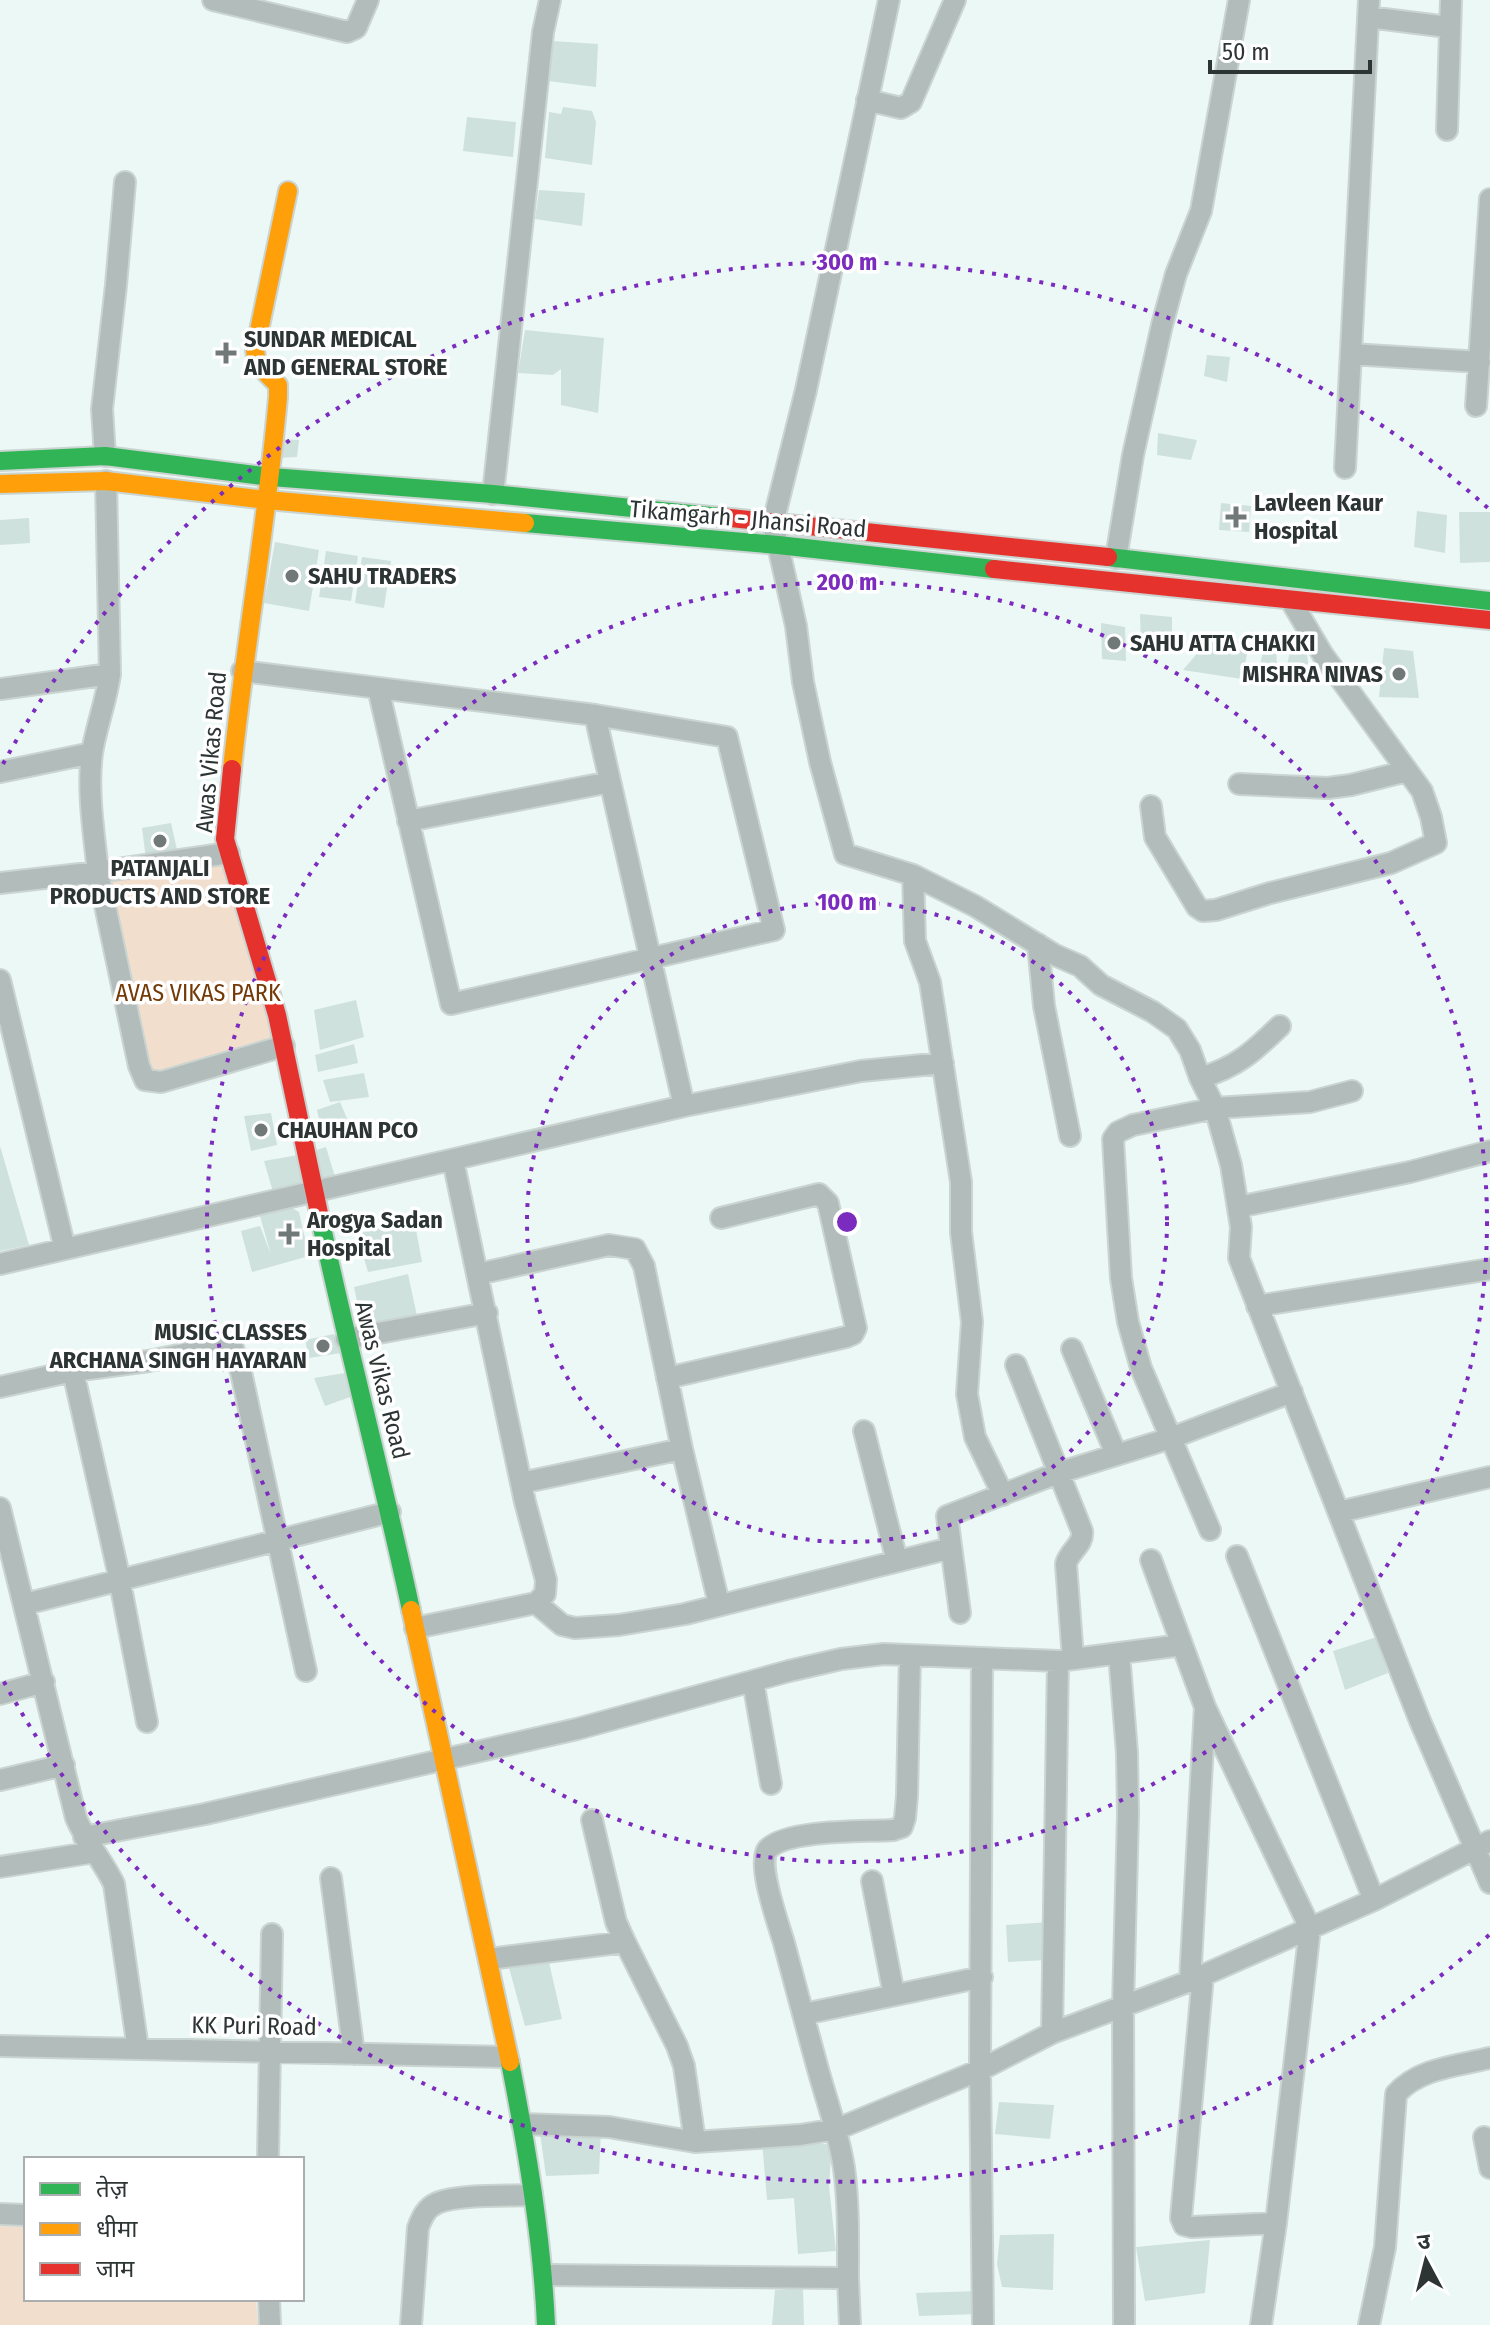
<svg xmlns="http://www.w3.org/2000/svg" width="1490" height="2325" font-family="'Fira Sans Condensed','Noto Sans Devanagari',sans-serif">
<style>
.green{fill:#f2decd}
.building{fill:#cee1dd}
.lines{fill:none;stroke-linecap:round;stroke-linejoin:round}
.street-casing{stroke:#cad4d1;stroke-width:24}
.fast-casing{stroke:#cad4d1;stroke-width:22}
.slow-casing{stroke:#cad4d1;stroke-width:22}
.jam-casing{stroke:#cad4d1;stroke-width:22}
.street{stroke:#b2bcba;stroke-width:20}
.fast{stroke:#30b455;stroke-width:18}
.slow{stroke:#ff9f0a;stroke-width:18}
.jam{stroke:#e5322d;stroke-width:18}
.ring{fill:none;stroke:#7b2cbf;stroke-width:4;stroke-dasharray:4 8}
.poi-dot{fill:#707978;stroke:#fff;stroke-width:3}
.labels{text-anchor:middle;stroke-width:7;stroke-linejoin:round;paint-order:stroke}
.poi-label{font-size:24px;font-weight:bold;fill:#2d3534;stroke:#fff;text-anchor:start}
.street-label{font-size:24px;fill:#2d3534;stroke:#fff}
.park-label{font-size:24px;fill:#733907;stroke:#fff}
.centre{fill:#7b2cbf;stroke:#fff;stroke-width:4}
.ring-label{font-size:24px;text-anchor:middle;font-weight:bold;fill:#7b2cbf;stroke:#fff;stroke-width:7;stroke-linejoin:round;paint-order:stroke}
</style>
<rect width="100%" height="100%" fill="#ecf8f5"/>
<path class="green" d="M224 858 278 1039 152 1081 105 877Z
M0 2226 26 2227V2299H256L258 2325H0Z"/>
<path class="building" d="M552 41 598 44 596 87 548 81Z
M563 107 592 111 596 122 592 165 545 158 549 112 561 114Z
M467 117 516 122 513 157 463 151Z
M539 190 585 193 582 226 535 219Z
M525 330 604 338 598 413 561 405V369L553 375 518 373Z
M1207 355 1230 357 1227 382 1204 376Z
M1158 433 1197 440 1191 460 1157 455Z
M278 439 299 440 297 457 276 458Z
M1221 503 1251 506 1249 532 1219 530Z
M1417 511 1447 515 1445 553 1414 547Z
M1459 512H1490V562L1460 563Z
M29 518 30 543 0 545V520Z
M275 542 319 550 309 611 264 603Z
M326 551 358 556 351 601 319 597Z
M362 557 391 561 384 608 355 603Z
M1140 614 1172 617V644L1141 643Z
M1101 623 1125 627 1126 661 1102 659Z
M1212 636 1249 644 1242 679 1183 670Z
M1276 644 1277 669 1259 670 1264 647Z
M1306 647 1309 669 1286 668 1291 648Z
M1384 648 1413 651 1419 698 1379 697Z
M171 823 178 854 146 859 142 828Z
M356 1000 364 1037 320 1050 314 1010Z
M354 1044 358 1063 318 1072 315 1055Z
M364 1073 369 1097 330 1102 323 1080Z
M340 1102 348 1121 321 1129 317 1110Z
M271 1113 277 1145 251 1151 244 1116Z
M0 1146 29 1245 0 1251Z
M326 1147 336 1180 319 1183 310 1152Z
M298 1155 307 1185 273 1192 264 1161Z
M289 1206 299 1212 309 1256 252 1272 241 1231 260 1226 271 1255 260 1216Z
M414 1219 422 1262 368 1272 357 1234Z
M408 1274 417 1316 362 1326 354 1287Z
M334 1334 341 1353 309 1358 305 1340Z
M345 1373 353 1396 325 1406 314 1378Z
M1377 1637 1388 1673 1345 1690 1333 1651Z
M1049 1922V1960L1008 1962 1006 1925Z
M548 1958 562 2019 525 2026 508 1964Z
M999 2102 1054 2105 1050 2139 995 2134Z
M601 2130 599 2174 546 2176 540 2133Z
M794 2140 832 2145 829 2186 836 2251 798 2254 794 2198 767 2200 762 2141Z
M1054 2234 1053 2290 1002 2287 997 2264 1000 2235Z
M1210 2240 1205 2293 1145 2301 1136 2247Z
M803 2288 804 2325H772L775 2290Z
M979 2291V2314L919 2316 916 2293Z"/>
<g class="lines">
<defs>
<path id="street" d="M213 0 347 32 356 28 368 0
M889 0 806 390 773 523 796 626 803 682 820 762 845 854 913 875 975 906 1055 955 1080 966 1101 985 1153 1012 1177 1029 1190 1050 1200 1078 1215 1108 1231 1165 1241 1227 1239 1258 1420 1721 1490 1883
M1368 17 1448 27
M867 100 901 108 911 102 955 0
M1447 130 1451 0
M1351 354 1480 362
M1476 406 1490 199
M105 456 102 409 116 285 125 182
M1345 468 1369 0
M106 481 110 674C106 702 96 727 92 753 87 791 94 834 98 872L229 853
M493 494 543 32 550 0
M1116 558 1133 455 1162 325 1176 274 1201 211 1239 0
M242 671 595 715 684 1106
M378 688 451 1004 774 930 727 737 595 715
M0 689 110 674
M0 772 92 753
M1239 784 1328 788 1351 785 1407 771
M1151 806 1155 837 1197 907 1203 911 1216 910 1270 893 1391 863 1436 843 1431 817 1422 791 1323 655 1291 601
M408 821 610 782
M913 875 915 941 930 982 961 1182V1232L972 1322 967 1394 975 1437 1003 1495
M0 883 98 872 139 1066 145 1080 161 1082 284 1046
M1038 944 1044 1006 1070 1136
M0 980 65 1249
M1200 1078C1237 1067 1253 1052 1280 1026
M1238 1207 1410 1172 1490 1151
M0 1264 684 1106 861 1071 943 1063
M478 1274 609 1245 635 1249 644 1266 682 1449 719 1604
M1257 1306 1490 1269
M346 1339 487 1313
M1072 1349 1116 1454
M1016 1365 1082 1531C1084 1545 1069 1551 1066 1564L1073 1659
M73 1371 117 1567 147 1722
M667 1378 846 1337 853 1334 856 1328 828 1203 819 1194 721 1218
M0 1387 73 1371 149 1361 224 1346 233 1348 241 1372 306 1671
M864 1431 897 1561
M521 1483 682 1449
M0 1508 76 1818C86 1842 103 1861 114 1884L138 2049
M1339 1512 1490 1477
M1210 1530 1141 1368 1128 1322 1121 1278 1113 1139 1118 1132 1133 1125 1215 1108 1310 1102 1352 1091
M1237 1556 1374 1900
M1151 1560 1205 1707 1190 1981
M536 1603 562 1625 575 1628 619 1625 685 1614 951 1548
M25 1604 390 1512
M960 1613 947 1516 1058 1473 1171 1438 1292 1392
M415 1628 536 1603 545 1594 546 1580 525 1502 453 1160
M1119 1653 1127 1753 1128 1814 1123 2006 1124 2325
M982 1658 980 2070 983 2325
M753 1681 771 1784
M0 1694 44 1682
M1205 1707 1310 1928 1276 2223 1261 2325
M0 1780 64 1765
M592 1820 616 1922 625 1942
M84 1837 205 1814 577 1729 789 1671 841 1659 884 1654 1058 1661 1182 1645
M0 1867 95 1852
M331 1878 354 2054
M872 1881 894 1995
M489 1959 625 1942 677 2046 684 2066 695 2142
M1203 1975 1181 2218 1184 2225 1192 2227 1276 2223
M804 2014 982 1977
M1052 2033 1058 1661
M0 2046 507 2057
M522 2124 609 2127 695 2142 800 2135 837 2129 980 2070 1052 2033 1190 1981 1374 1900 1490 1841
M1484 2137 1490 2168
M268 2159 272 1934
M0 2214 26 2215
M544 2275 848 2278C848 2241 849 2204 844 2168 839 2135 828 2105 819 2073 807 2030 796 1987 784 1943 779 1926 756 1862 768 1849 787 1829 866 1832 893 1830L902 1827 905 1818 907 1796 910 1655
M848 2278 850 2325
M269 2299 270 2325
M411 2325 418 2228C422 2217 426 2208 437 2203 457 2194 508 2196 532 2195
M1369 2325 1385 2247 1396 2094C1419 2068 1457 2066 1490 2058"/>
<path id="fast" d="M0 461 105 456 271 477 493 494 721 517
M525 523 778 545 994 569
M1108 557 1490 601
M320 1218C348 1350 383 1479 411 1610
M510 2062C527 2149 542 2237 546 2325"/>
<path id="slow" d="M0 484 106 481 267 500 525 523
M232 769C245 645 267 522 278 397V385L257 364 255 350 288 191
M411 1610 510 2062"/>
<path id="jam" d="M721 517 1108 557
M994 569 1490 620
M232 769 225 839 277 1015 320 1218"/>
</defs>
<use href="#street" class="street-casing"/>
<use href="#fast" class="fast-casing"/>
<use href="#slow" class="slow-casing"/>
<use href="#jam" class="jam-casing"/>
<use href="#street" class="street"/>
<use href="#fast" class="fast"/>
<use href="#slow" class="slow"/>
<use href="#jam" class="jam"/>
</g>
<g class="ring">
<circle cx="847" cy="1222" r="320"/>
<circle cx="847" cy="1222" r="640"/>
<path d="M1489 1935A960 960 0 0 1 3 1680M3 764A960 960 0 0 1 1489 509"/>
</g>
<g class="poi-dot">
<path d="M222 341h8v8h8v8h-8v8h-8v-8h-8v-8h8z"/>
<path d="M1232 505h8v8h8v8h-8v8h-8v-8h-8v-8h8z"/>
<circle cx="292" cy="576" r="8"/>
<circle cx="1114" cy="643" r="8"/>
<circle cx="1399" cy="674" r="8"/>
<circle cx="160" cy="841" r="8"/>
<circle cx="261" cy="1130" r="8"/>
<path d="M285 1222h8v8h8v8h-8v8h-8v-8h-8v-8h8z"/>
<circle cx="323" cy="1346" r="8"/>
</g>
<g class="labels">
<g class="poi-label">
<text x="244" y="347">SUNDAR MEDICAL<tspan x="244" dy="28">AND GENERAL STORE</tspan></text>
<text x="1254" y="511">Lavleen Kaur<tspan x="1254" dy="28">Hospital</tspan></text>
<text x="308" y="584">SAHU TRADERS</text>
<text x="1130" y="651">SAHU ATTA CHAKKI</text>
<text x="1383" y="682" text-anchor="end">MISHRA NIVAS</text>
<text x="160" y="876" text-anchor="middle">PATANJALI<tspan x="160" dy="28">PRODUCTS AND STORE</tspan></text>
<text x="277" y="1138">CHAUHAN PCO</text>
<text x="307" y="1228">Arogya Sadan<tspan x="307" dy="28">Hospital</tspan></text>
<text x="307" y="1340" text-anchor="end">MUSIC CLASSES<tspan x="307" dy="28">ARCHANA SINGH HAYARAN</tspan></text>
</g>
<g class="street-label">
<text transform="translate(748 519) rotate(5)" y="8">Tikamgarh - Jhansi Road</text>
<text transform="translate(211 752) rotate(-85)" y="8">Awas Vikas Road</text>
<text transform="translate(382 1380) rotate(76)" y="8">Awas Vikas Road</text>
<text transform="translate(254 2026) rotate(1)" y="8">KK Puri Road</text>
</g>
<g class="park-label">
<text x="198" y="1001">AVAS VIKAS PARK</text>
</g>
</g>
<circle cx="847" cy="1222" r="12" class="centre"/>
<g class="ring-label">
<text x="847" y="270">300 m</text>
<text x="847" y="590">200 m</text>
<text x="847" y="910">100 m</text>
</g>
<rect x="24" y="2157" width="280" height="144" fill="#ffffff" stroke="#abaeae" stroke-width="2"/>
<rect x="40" y="2183" width="40" height="12" fill="#30b455" stroke="#abaeae" stroke-width="2"/>
<text x="96" y="2197" font-size="24" fill="#2d3534">तेज़</text>
<rect x="40" y="2223" width="40" height="12" fill="#ff9f0a" stroke="#abaeae" stroke-width="2"/>
<text x="96" y="2237" font-size="24" fill="#2d3534">धीमा</text>
<rect x="40" y="2263" width="40" height="12" fill="#e5322d" stroke="#abaeae" stroke-width="2"/>
<text x="96" y="2277" font-size="24" fill="#2d3534">जाम</text>
<g transform="translate(1426 2261) rotate(353)" stroke="#ffffff" stroke-width="6" paint-order="stroke">
<path d="M0-6L14 30L0 20L-14 30Z" fill="#2d3534"/>
<text y="-12" font-size="22" font-weight="bold" text-anchor="middle" fill="#2d3534">उ</text>
</g>
<path d="M1210 60v12h160v-12" fill="none" stroke="#2d3534" stroke-width="4"/>
<text x="1222" y="60" font-size="24" fill="#2d3534" stroke="#ffffff" stroke-width="6" paint-order="stroke">50 m</text>
</svg>
